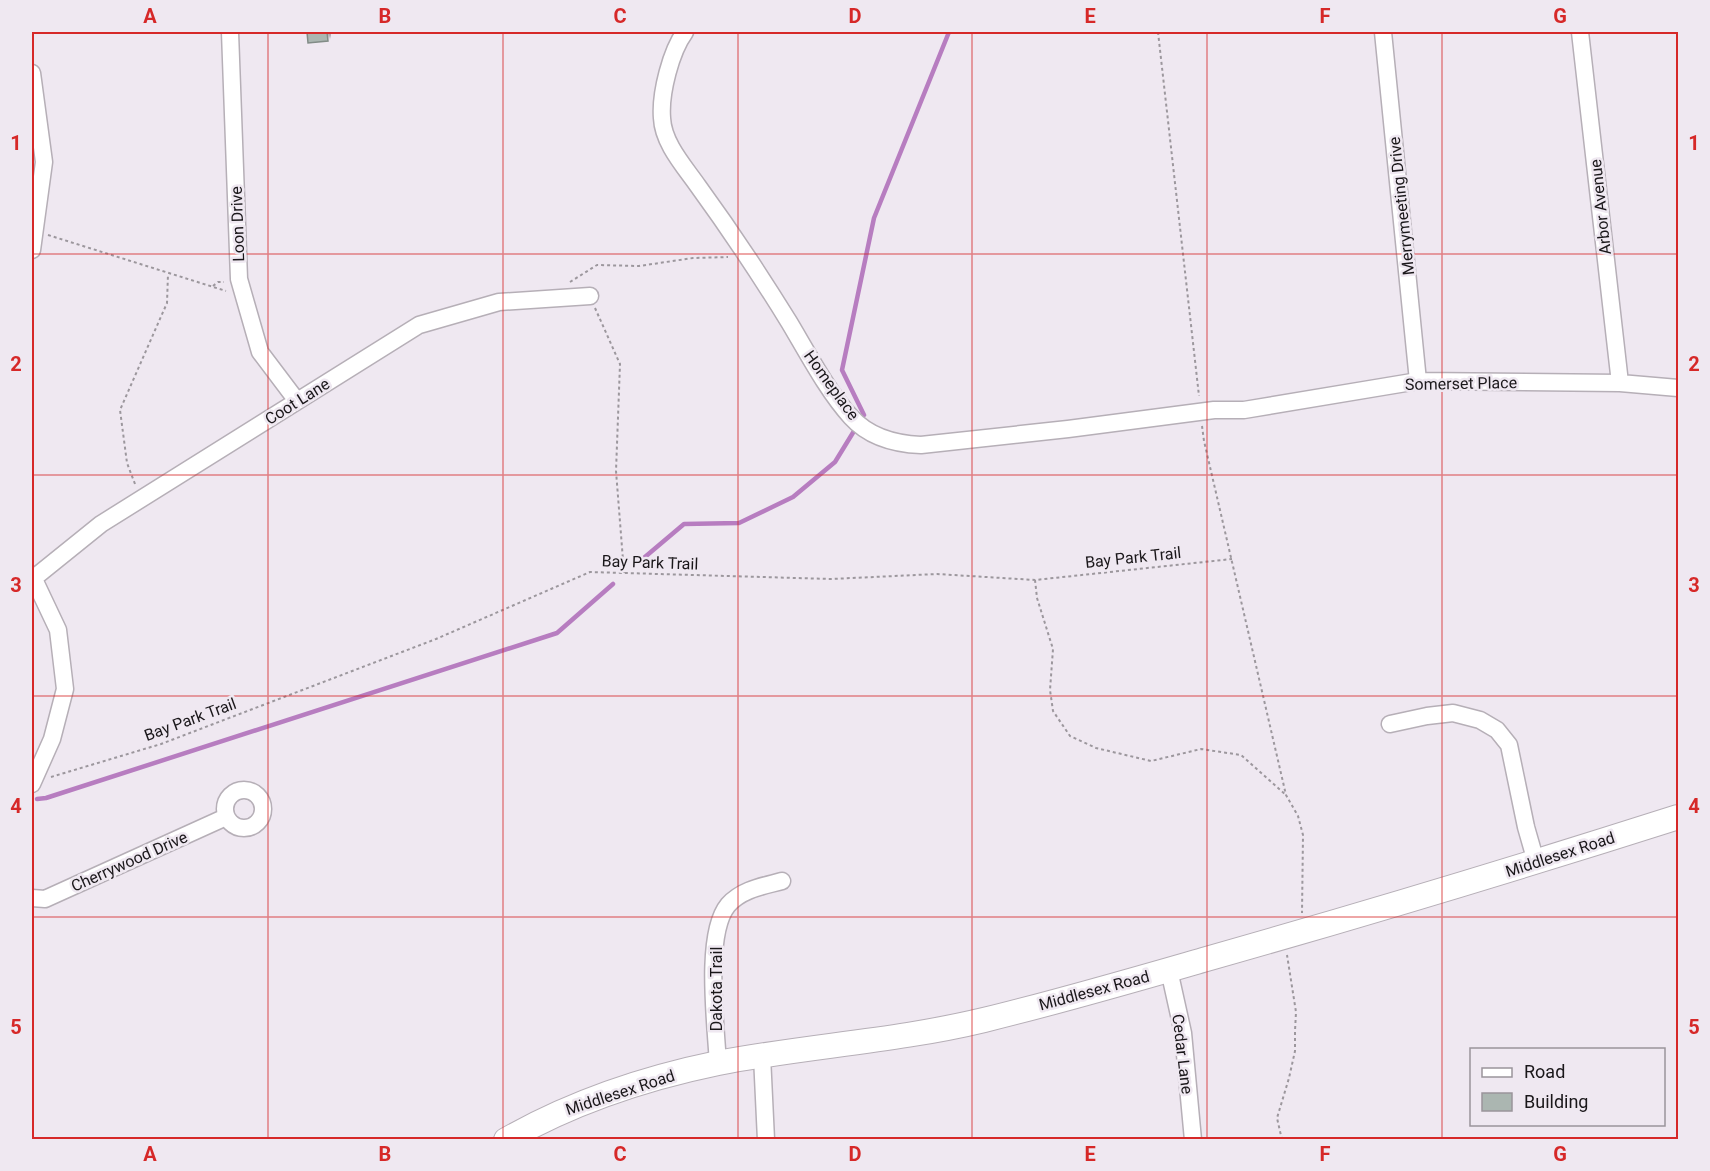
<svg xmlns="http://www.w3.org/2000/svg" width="1710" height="1171" font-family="Roboto,sans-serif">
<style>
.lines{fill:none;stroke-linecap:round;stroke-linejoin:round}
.stream{stroke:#b77dc0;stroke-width:4.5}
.building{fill:#abb6b1;stroke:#828c87;stroke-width:1.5;filter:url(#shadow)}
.street-casing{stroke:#b6afb7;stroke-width:19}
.secondary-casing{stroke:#b6afb7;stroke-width:26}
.path{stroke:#9c979d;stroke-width:2;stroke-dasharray:3 3;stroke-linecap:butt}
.street{stroke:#fff;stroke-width:16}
.secondary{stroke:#fff;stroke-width:24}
.grid{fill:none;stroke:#d62828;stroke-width:1.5;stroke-opacity:0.55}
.labels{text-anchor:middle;stroke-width:5;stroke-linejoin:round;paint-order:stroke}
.street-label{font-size:16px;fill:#1a171a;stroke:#efe8f1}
.neatline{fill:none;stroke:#d62828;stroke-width:2}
.grid-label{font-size:20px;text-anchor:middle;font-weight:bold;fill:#d62828}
</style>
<defs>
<filter id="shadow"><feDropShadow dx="5" dy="-5" stdDeviation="1.5" flood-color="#0004"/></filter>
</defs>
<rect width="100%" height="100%" fill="#efe8f1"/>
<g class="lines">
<path class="stream" d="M864 415 842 370 874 218 949 32
M639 562 684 524 739 523 793 497 835 462 854 431
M37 799 46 798 557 633 613 584"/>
</g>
<path class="building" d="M307 32H327L328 41 308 43Z"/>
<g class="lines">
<defs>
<path id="street" d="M230 32 239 279 260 352 297 401
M685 32C671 51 660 93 662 118 663 143 684 166 698 186 730 230 760 275 789 322 807 352 828 392 851 417 869 437 895 444 921 445L1068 429 1214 410H1244L1418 381 1620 383 1678 388
M1383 32 1418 381
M1580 32 1620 383
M32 73 44 162 32 250
M32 575 58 630 65 689 52 739 32 784
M34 578 101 524 419 325 499 302 590 296
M1390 724 1427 716 1453 713 1480 720 1497 730 1509 745 1526 827 1536 862
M225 809a19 19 0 1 1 38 0a19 19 0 1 1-38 0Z
M32 898 45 899 226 817
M1169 970 1183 1033 1193 1140
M762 1056 766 1140
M718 1064C716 1026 704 934 728 905 742 889 764 886 782 881"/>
<path id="secondary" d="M506 1140C571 1103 645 1078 718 1063 806 1046 897 1041 984 1020 1058 1002 1130 981 1203 960 1362 915 1521 867 1678 817"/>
</defs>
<use href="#street" class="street-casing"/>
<use href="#secondary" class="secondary-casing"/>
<path class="path" d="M1158 32 1199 396
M48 235 226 291
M570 282 597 265 639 266 693 258 728 257
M213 286 218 282H224
M595 308 620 364 616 471 624 573
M1202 426 1204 441 1286 795 1298 816 1303 835 1302 913
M135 484 127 463 120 410 167 303 168 274
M1035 580 1037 598 1053 649 1050 690 1053 711 1070 736 1096 748 1151 761 1201 749 1241 755 1286 795
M51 777 161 744 436 639 590 572 831 579 937 574 1035 580 1232 559
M1282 1140 1277 1118 1289 1078 1295 1051V1031L1296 1012 1287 955"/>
<use href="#street" class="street"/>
<use href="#secondary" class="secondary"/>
</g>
<path class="grid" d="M268 32V1140M503 32V1140M738 32V1140M972 32V1140M1207 32V1140M1442 32V1140M32 254H1678M32 475H1678M32 696H1678M32 917H1678"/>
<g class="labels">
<g class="street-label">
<text transform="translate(1401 206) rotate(-96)" y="6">Merrymeeting Drive</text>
<text transform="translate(1600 207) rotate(-96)" y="6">Arbor Avenue</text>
<text transform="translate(237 224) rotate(-92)" y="6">Loon Drive</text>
<text transform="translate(1461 383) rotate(-1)" y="6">Somerset Place</text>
<text transform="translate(832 385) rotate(54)" y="6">Homeplace</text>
<text transform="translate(297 401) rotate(-32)" y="6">Coot Lane</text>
<text transform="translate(1133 557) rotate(-6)" y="6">Bay Park Trail</text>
<text transform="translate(650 562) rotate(2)" y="6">Bay Park Trail</text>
<text transform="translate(190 719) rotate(-20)" y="6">Bay Park Trail</text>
<text transform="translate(1560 854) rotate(-18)" y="6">Middlesex Road</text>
<text transform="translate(129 861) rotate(-24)" y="6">Cherrywood Drive</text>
<text transform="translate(716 989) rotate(-90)" y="6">Dakota Trail</text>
<text transform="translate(1094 990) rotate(-15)" y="6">Middlesex Road</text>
<text transform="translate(1183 1054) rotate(83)" y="6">Cedar Lane</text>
<text transform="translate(620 1092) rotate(-18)" y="6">Middlesex Road</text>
</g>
</g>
<rect width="1710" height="1171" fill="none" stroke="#efe8f1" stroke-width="66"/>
<rect x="1470" y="1048" width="195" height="78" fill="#efe8f1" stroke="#9a949b" stroke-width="1.5"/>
<rect x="1482" y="1068" width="30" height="9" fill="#ffffff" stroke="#9a949b" stroke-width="1.5"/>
<text x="1524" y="1078" font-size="18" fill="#1a171a">Road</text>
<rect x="1482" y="1093" width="30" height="18" fill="#abb6b1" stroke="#9a949b" stroke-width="1.5"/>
<text x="1524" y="1108" font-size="18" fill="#1a171a">Building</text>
<rect x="33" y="33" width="1644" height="1105" class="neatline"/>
<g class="grid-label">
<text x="150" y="23">A</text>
<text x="385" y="23">B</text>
<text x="620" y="23">C</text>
<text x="855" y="23">D</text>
<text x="1090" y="23">E</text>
<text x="1325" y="23">F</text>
<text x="1560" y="23">G</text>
<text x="16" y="150">1</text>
<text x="1694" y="150">1</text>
<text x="16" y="371">2</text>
<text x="1694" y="371">2</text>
<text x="16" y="592">3</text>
<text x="1694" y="592">3</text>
<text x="16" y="813">4</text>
<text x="1694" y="813">4</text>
<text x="16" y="1034">5</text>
<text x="1694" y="1034">5</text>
<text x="150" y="1161">A</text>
<text x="385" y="1161">B</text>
<text x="620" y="1161">C</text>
<text x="855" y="1161">D</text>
<text x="1090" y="1161">E</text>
<text x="1325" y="1161">F</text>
<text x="1560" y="1161">G</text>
</g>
</svg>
